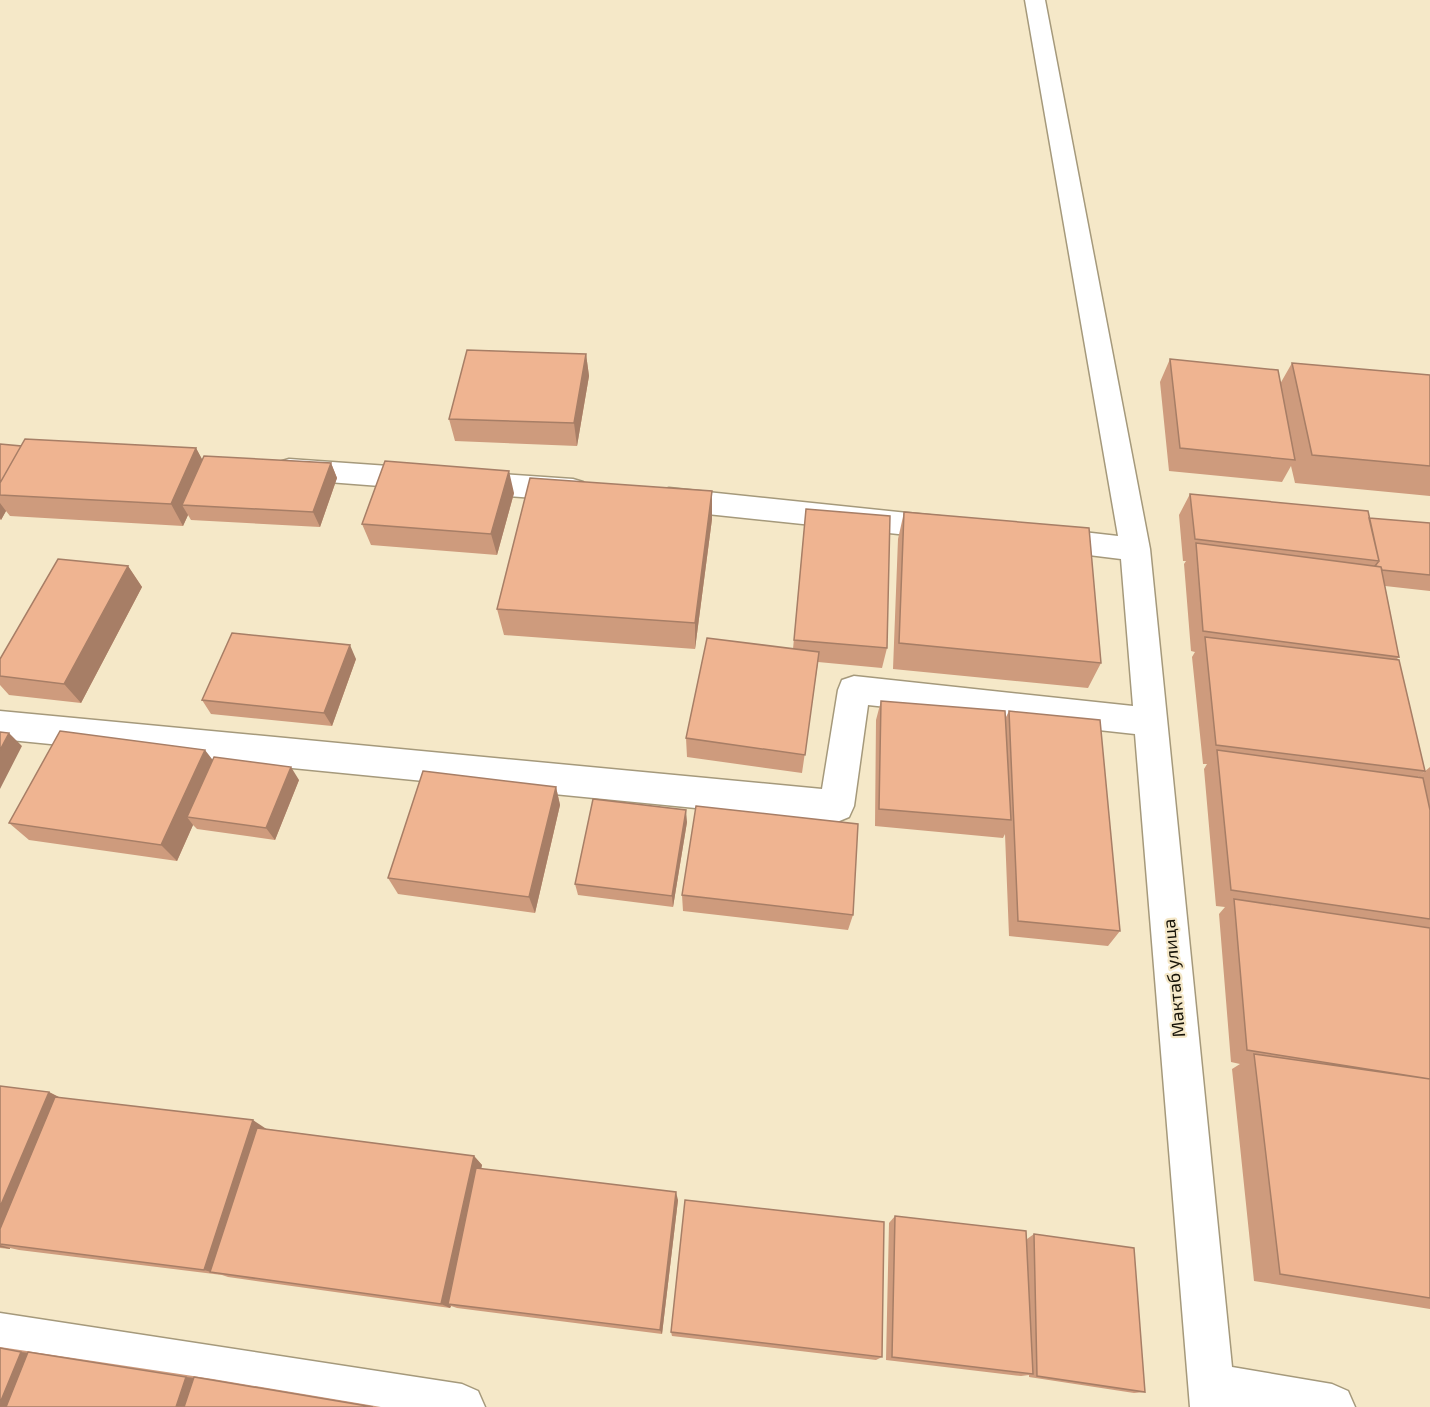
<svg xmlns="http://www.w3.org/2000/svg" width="1430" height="1407" font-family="'Exo 2',sans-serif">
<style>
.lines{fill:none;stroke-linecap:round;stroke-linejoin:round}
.minor-casing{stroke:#a5997b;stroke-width:3}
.minor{fill:#fff;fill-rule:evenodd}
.wall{fill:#ce9b7d}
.shaded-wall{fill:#a77e66}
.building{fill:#efb491;stroke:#a77e66;stroke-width:1.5}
.labels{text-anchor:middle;stroke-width:4.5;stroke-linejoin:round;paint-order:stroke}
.street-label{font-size:18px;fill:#181409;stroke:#f5e8c8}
</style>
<rect width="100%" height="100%" fill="#f5e8c8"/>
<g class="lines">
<defs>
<path id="minor" d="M1025 0H1045L1150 549 1232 1367 1332 1384 1348 1391 1355 1407H1190L1135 734 868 705 854 806 849 817 837 822 0 739V711L822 789 838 690 842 680 854 676 1133 706 1121 559 1048 550 1037 547 1033 539 1037 531 1048 528 1118 536Z
M289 459 573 479 583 482 587 490 583 498 573 501 289 479 279 476 275 469 279 462Z
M669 488 946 517 956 520 961 528 956 536 946 539 669 510 659 507 654 499 659 491Z
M0 1313 462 1384 478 1391 485 1407H312L0 1359Z"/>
</defs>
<use href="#minor" class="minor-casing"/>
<use href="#minor" class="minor"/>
</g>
<path class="wall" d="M586 354 589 376 577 446 455 441 449 419Z
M1170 359 1280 384 1292 363 1430 375V496L1295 483 1291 466 1282 482 1169 471 1160 382Z
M0 444 21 446 196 448 202 460 331 463 337 478 320 527 191 520 188 515 183 526 10 516 6 511 1 520 0 519Z
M712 491V519L695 649 504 635 497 609Z
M514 493 497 555 371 545 362 524Z
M1190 494 1369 518 1430 523V591L1385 586 1399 657 1397 659 1425 771 1418 777 1430 767V1309L1254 1281 1232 1069 1240 1064 1231 1062 1219 914 1225 907 1216 906 1204 769 1207 764H1203L1192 657 1195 652 1191 651 1184 564 1186 561H1183L1179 515Z
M806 509 887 648 882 668 818 662 802 773 687 757 686 738 793 649Z
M904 512 1101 663 1088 688 893 669 898 539Z
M128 566 142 587 81 703 9 695 0 685V659Z
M356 659 332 726 211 714 202 700Z
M881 701 1005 719 1009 711 1120 931 1108 946 1009 936 1005 834 1003 838 875 826 876 720Z
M213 760 299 780 275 840 197 829 193 825 177 861 29 840 9 823Z
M556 787 560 805 535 913 398 894 388 878Z
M687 822 673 907 578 895 575 884Z
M682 895 853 915 848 930 683 911Z
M0 1086 49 1092 61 1098 266 1129 474 1156 482 1165 481 1169 678 1200 662 1334 457 1308 451 1306 450 1308 228 1277 222 1275 19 1250 10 1248V1249L0 1248Z
M895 1216 1027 1255V1239L1034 1234 1145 1392 1134 1393 1029 1377V1375L1021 1376 886 1360 889 1223Z
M671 1332 882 1357 876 1360 672 1336Z
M0 1347 213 1379 381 1407H0Z"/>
<path class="shaded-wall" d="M586 354 589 376 577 446 574 423Z
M196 448 208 470 182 505 188 515 183 526 171 504Z
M331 463 337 478 320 527 313 512Z
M509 471 514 493 497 555 491 534Z
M712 491V519L695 649V623Z
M0 503 6 511 1 520 0 518Z
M128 566 142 587 81 703 64 684Z
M350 645 356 659 332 726 324 713Z
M9 733 22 746 0 789V750Z
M205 750 219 768 187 817 193 825 177 861 161 845Z
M291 767 299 780 275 840 266 828Z
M556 787 560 805 535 913 529 897Z
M686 810 687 822 673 907 672 896Z
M49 1092 70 1103 0 1244V1207Z
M253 1120 268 1130 210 1272 222 1275 204 1270Z
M474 1156 482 1165 451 1304H448L451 1306 450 1308 441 1304Z
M676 1192 678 1200 662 1334 660 1330Z
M0 1245 10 1248V1249L0 1247Z
M21 1352 46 1355 25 1407H0V1403Z
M186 1377 205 1379 196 1407H176Z"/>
<path class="building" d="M467 350 586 354 574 423 449 419Z
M1170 359 1278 370 1295 460 1180 448Z
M1292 363 1430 375V466L1312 455Z
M25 439 196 448 171 504 0 495V483Z
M0 444 21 446 0 483Z
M204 456 331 463 313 512 182 505Z
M385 461 509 471 491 534 362 524Z
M530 478 712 491 695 623 497 609Z
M1190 494 1368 511 1379 561 1195 539Z
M806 509 890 516 887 648 794 640Z
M904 512 1089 528 1101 663 899 643Z
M1369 518 1430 523V575L1382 570 1381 567 1375 566 1379 561Z
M1196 543 1381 567 1399 657 1203 631Z
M58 559 128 566 64 684 0 676V659Z
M232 633 350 645 324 713 202 700Z
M1205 637 1399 660 1425 771 1216 745Z
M707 638 819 652 805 755 686 738Z
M881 701 1005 711 1011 820 879 809Z
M1009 711 1100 720 1120 931 1018 921Z
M60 731 205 750 161 845 9 823Z
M0 732 9 733 0 750Z
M1217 750 1423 778 1430 810V919L1231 890Z
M214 757 291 767 266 828 187 817Z
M423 771 556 787 529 897 388 878Z
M593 799 686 810 672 896 575 884Z
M696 806 858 824 853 915 682 895Z
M1234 899 1430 928V1079L1247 1050Z
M1254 1054 1430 1079V1298L1280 1274Z
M0 1086 49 1092 0 1207Z
M55 1097 253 1120 204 1270 0 1244V1229Z
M257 1128 474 1156 441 1304 210 1272Z
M476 1168 676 1192 660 1330 448 1304Z
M685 1200 884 1222 882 1357 671 1332Z
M895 1216 1026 1231 1033 1374 892 1357Z
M1034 1234 1134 1248 1145 1392 1037 1376Z
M0 1348 21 1352 0 1403Z
M28 1352 186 1377 176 1407H6Z
M194 1377 373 1407H184Z"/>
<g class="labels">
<g class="street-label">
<text transform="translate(1174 978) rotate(-95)" y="6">Мактаб улица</text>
</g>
</g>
</svg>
